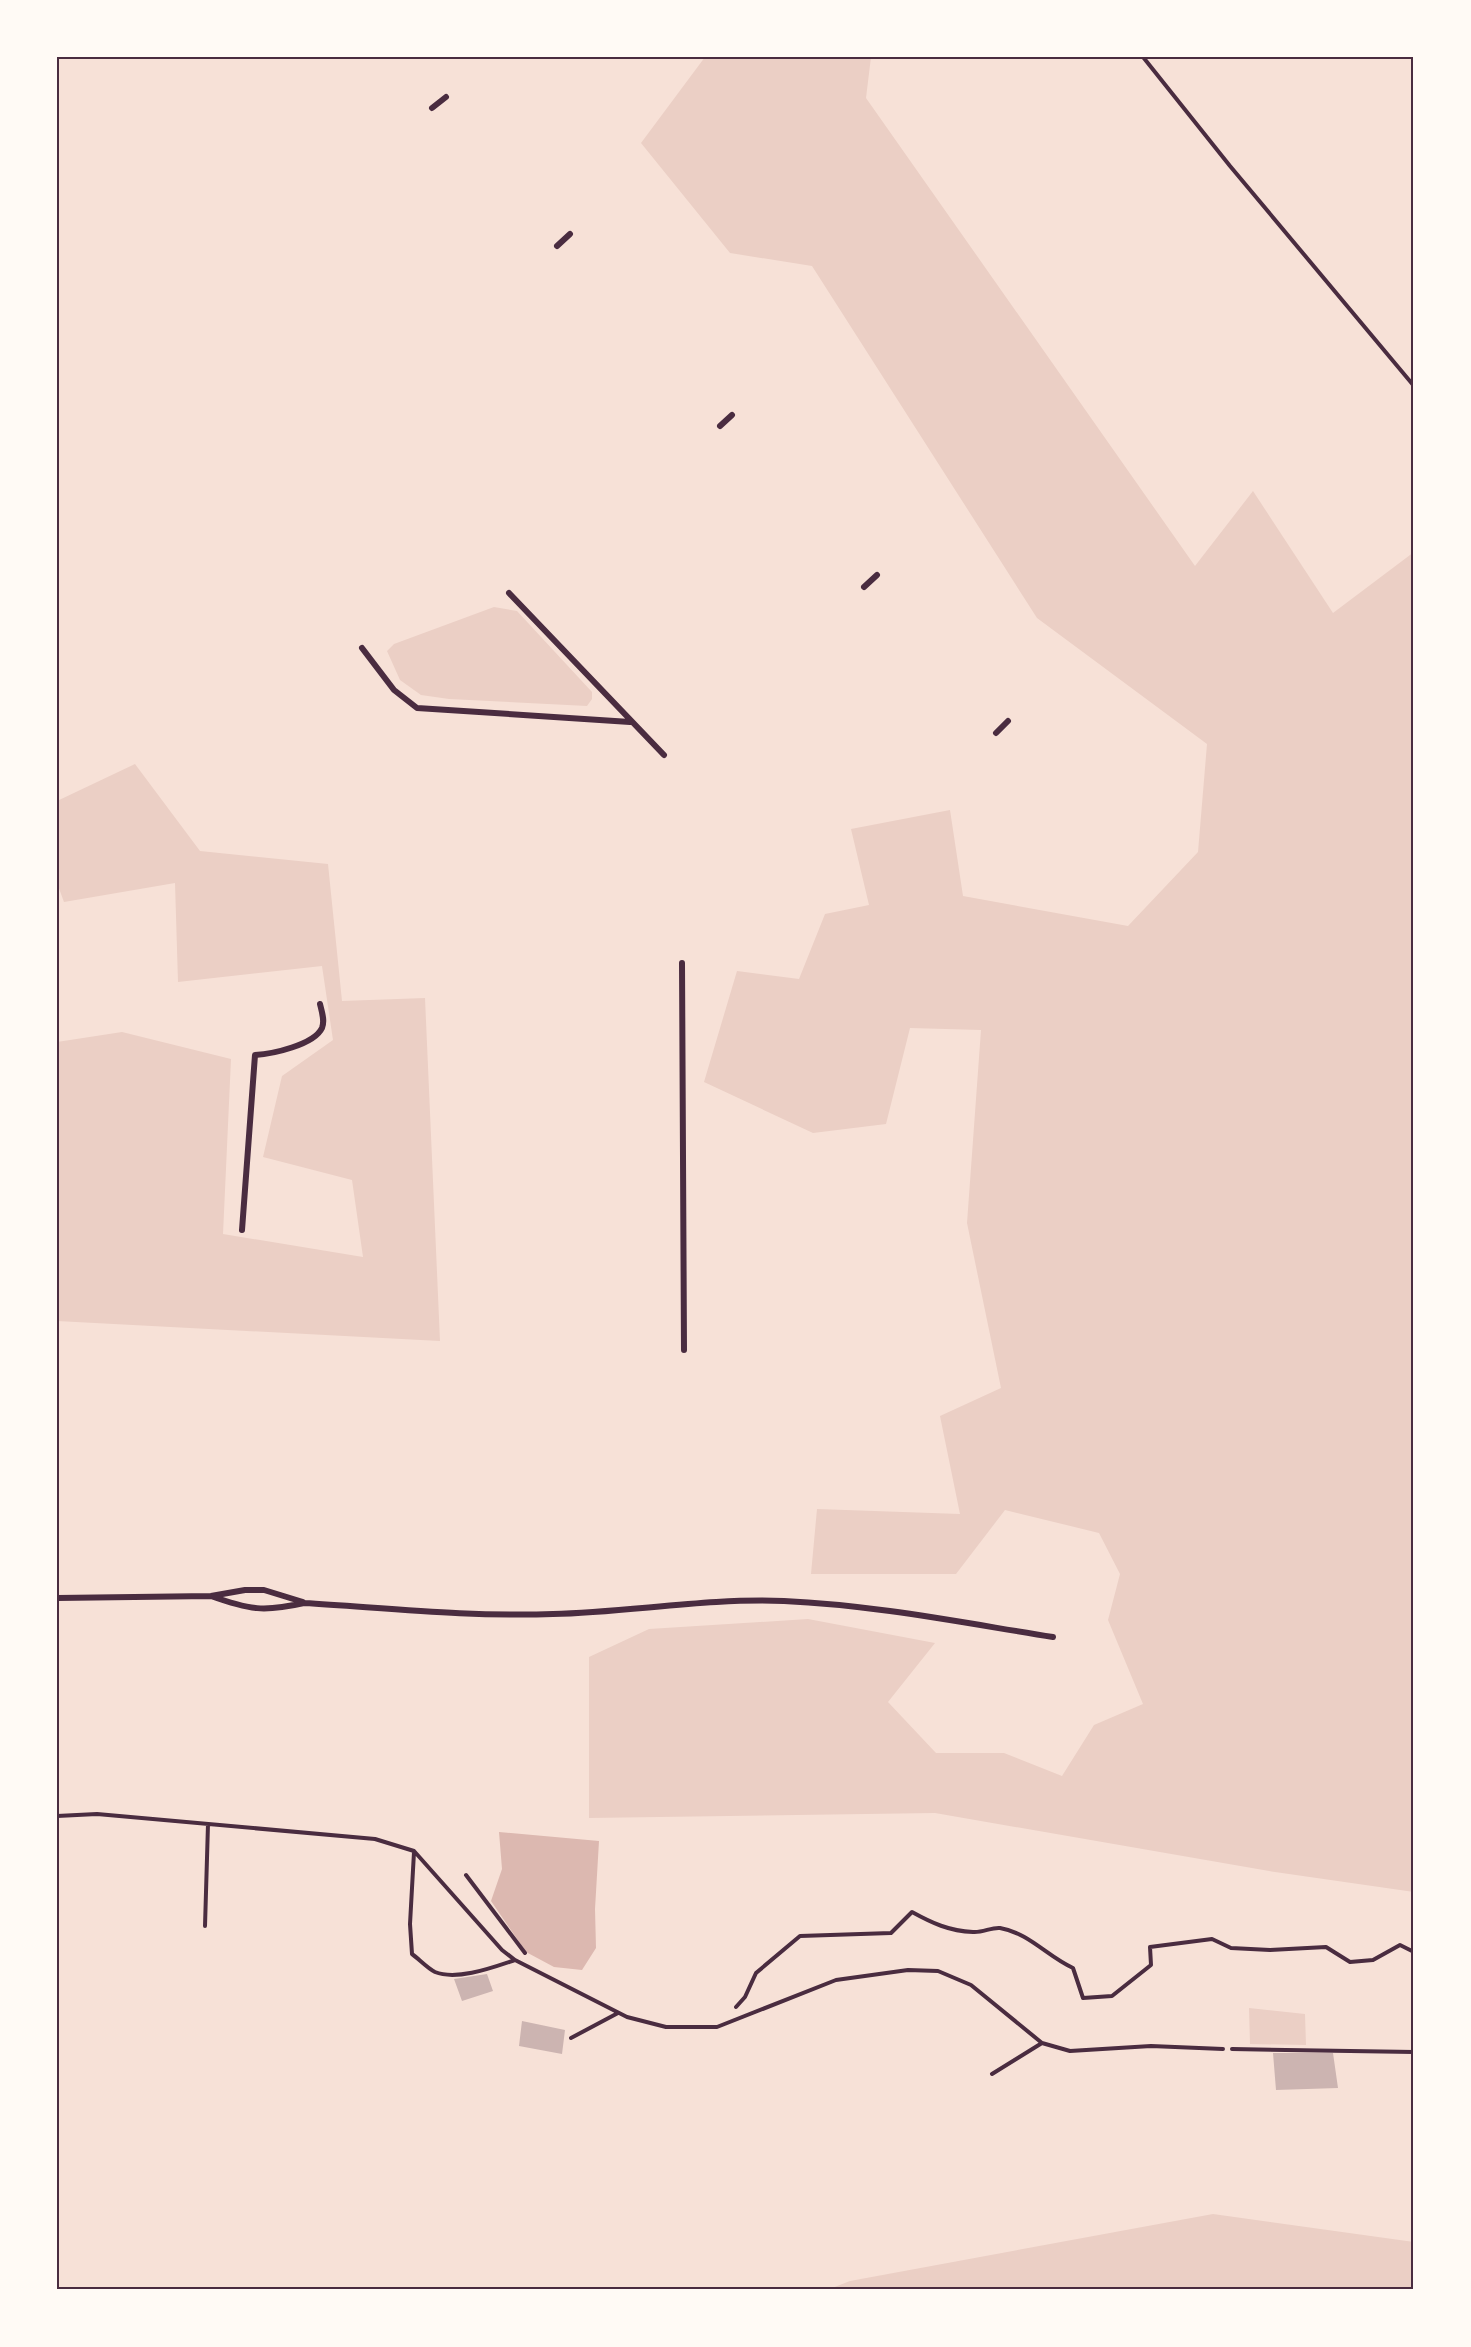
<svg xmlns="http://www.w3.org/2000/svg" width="1471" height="2347" font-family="Ubuntu,sans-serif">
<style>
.green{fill:#ebcfc5}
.water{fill:#dcb8b0}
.building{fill:#ccb4b1}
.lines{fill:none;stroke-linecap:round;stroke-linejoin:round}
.path{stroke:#4a2c40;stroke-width:4}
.service{stroke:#4a2c40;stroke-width:4}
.minor{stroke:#4a2c40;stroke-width:6}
.neatline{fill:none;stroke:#4a2c40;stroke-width:2}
</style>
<rect width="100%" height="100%" fill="#f7e1d7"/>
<path class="green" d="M705 57H871L866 98 1195 566 1253 491 1333 613 1414 552V1892L1275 1872 935 1813 589 1818V1657L649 1629 808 1619 935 1643 888 1702 936 1753H1004L1062 1776 1094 1725 1143 1704 1108 1620 1120 1574 1099 1533 1005 1510 956 1574H811L817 1509 960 1514 940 1416 1001 1388 967 1223 981 1030 910 1028 886 1124 813 1133 704 1082 737 971 799 979 825 914 869 905 851 829 950 810 963 896 1128 926 1198 852 1207 744 1037 618 812 266 730 253 641 143Z
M494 607 517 611 592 692V699L587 706 449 699 421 695 400 680 387 651 394 644Z
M135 764 200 851 328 864 342 1001 425 998 440 1341 57 1321V1042L122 1032 231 1059 223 1234 363 1257 352 1180 263 1157 282 1076 333 1040 322 966 178 982 175 883 64 902 57 883V801Z
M1249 2008 1305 2014 1306 2045 1250 2044Z
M1213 2214 1414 2242V2290H827L850 2281Z"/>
<path class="water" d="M499 1832 599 1841 595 1909 596 1948 582 1970 554 1967 526 1952 491 1901 502 1869Z"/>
<path class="building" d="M487 1974 493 1991 462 2001 454 1979Z
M522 2021 565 2030 562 2054 519 2046Z
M1273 2053H1333L1338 2088 1276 2090Z"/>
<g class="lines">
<path class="path" d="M466 1875 525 1953
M736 2007 745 1997 756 1973 800 1936 891 1933 912 1912C932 1923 949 1931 973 1932 982 1933 992 1927 1000 1928 1029 1933 1048 1957 1073 1968L1083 1998 1112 1996 1151 1965 1150 1947 1212 1939 1231 1948 1270 1950 1326 1947 1350 1962 1373 1960 1400 1945 1414 1952
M1232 2049 1414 2052"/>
<path class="service" d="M1143 57 1230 166 1414 386
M57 1816 97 1814 375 1839 414 1851 502 1950 515 1960 627 2017 666 2027H717L836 1980 908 1970 938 1971 971 1985 1042 2043 1070 2051 1151 2046 1223 2049
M414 1852 410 1924 412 1954C419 1959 427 1968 435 1972 457 1981 494 1967 515 1960
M205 1926 208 1824
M571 2038 618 2013
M992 2074 1042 2043"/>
<path class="minor" d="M432 108 446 97
M557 246 570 234
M720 426 732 415
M864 587 877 575
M509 593 664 755
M362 648 394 690 417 708 630 722
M996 733 1008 721
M682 963 684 1350
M242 1230 255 1055C272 1054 314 1045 322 1028 325 1021 322 1012 320 1004
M211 1596C250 1610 264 1612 304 1603 387 1608 470 1617 553 1614 630 1612 707 1598 784 1601 874 1605 964 1623 1053 1637
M57 1598 211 1596 245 1590H264L303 1602"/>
</g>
<rect width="1471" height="2347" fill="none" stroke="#fffaf5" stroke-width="117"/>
<rect x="58" y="58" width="1354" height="2230" class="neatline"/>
</svg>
